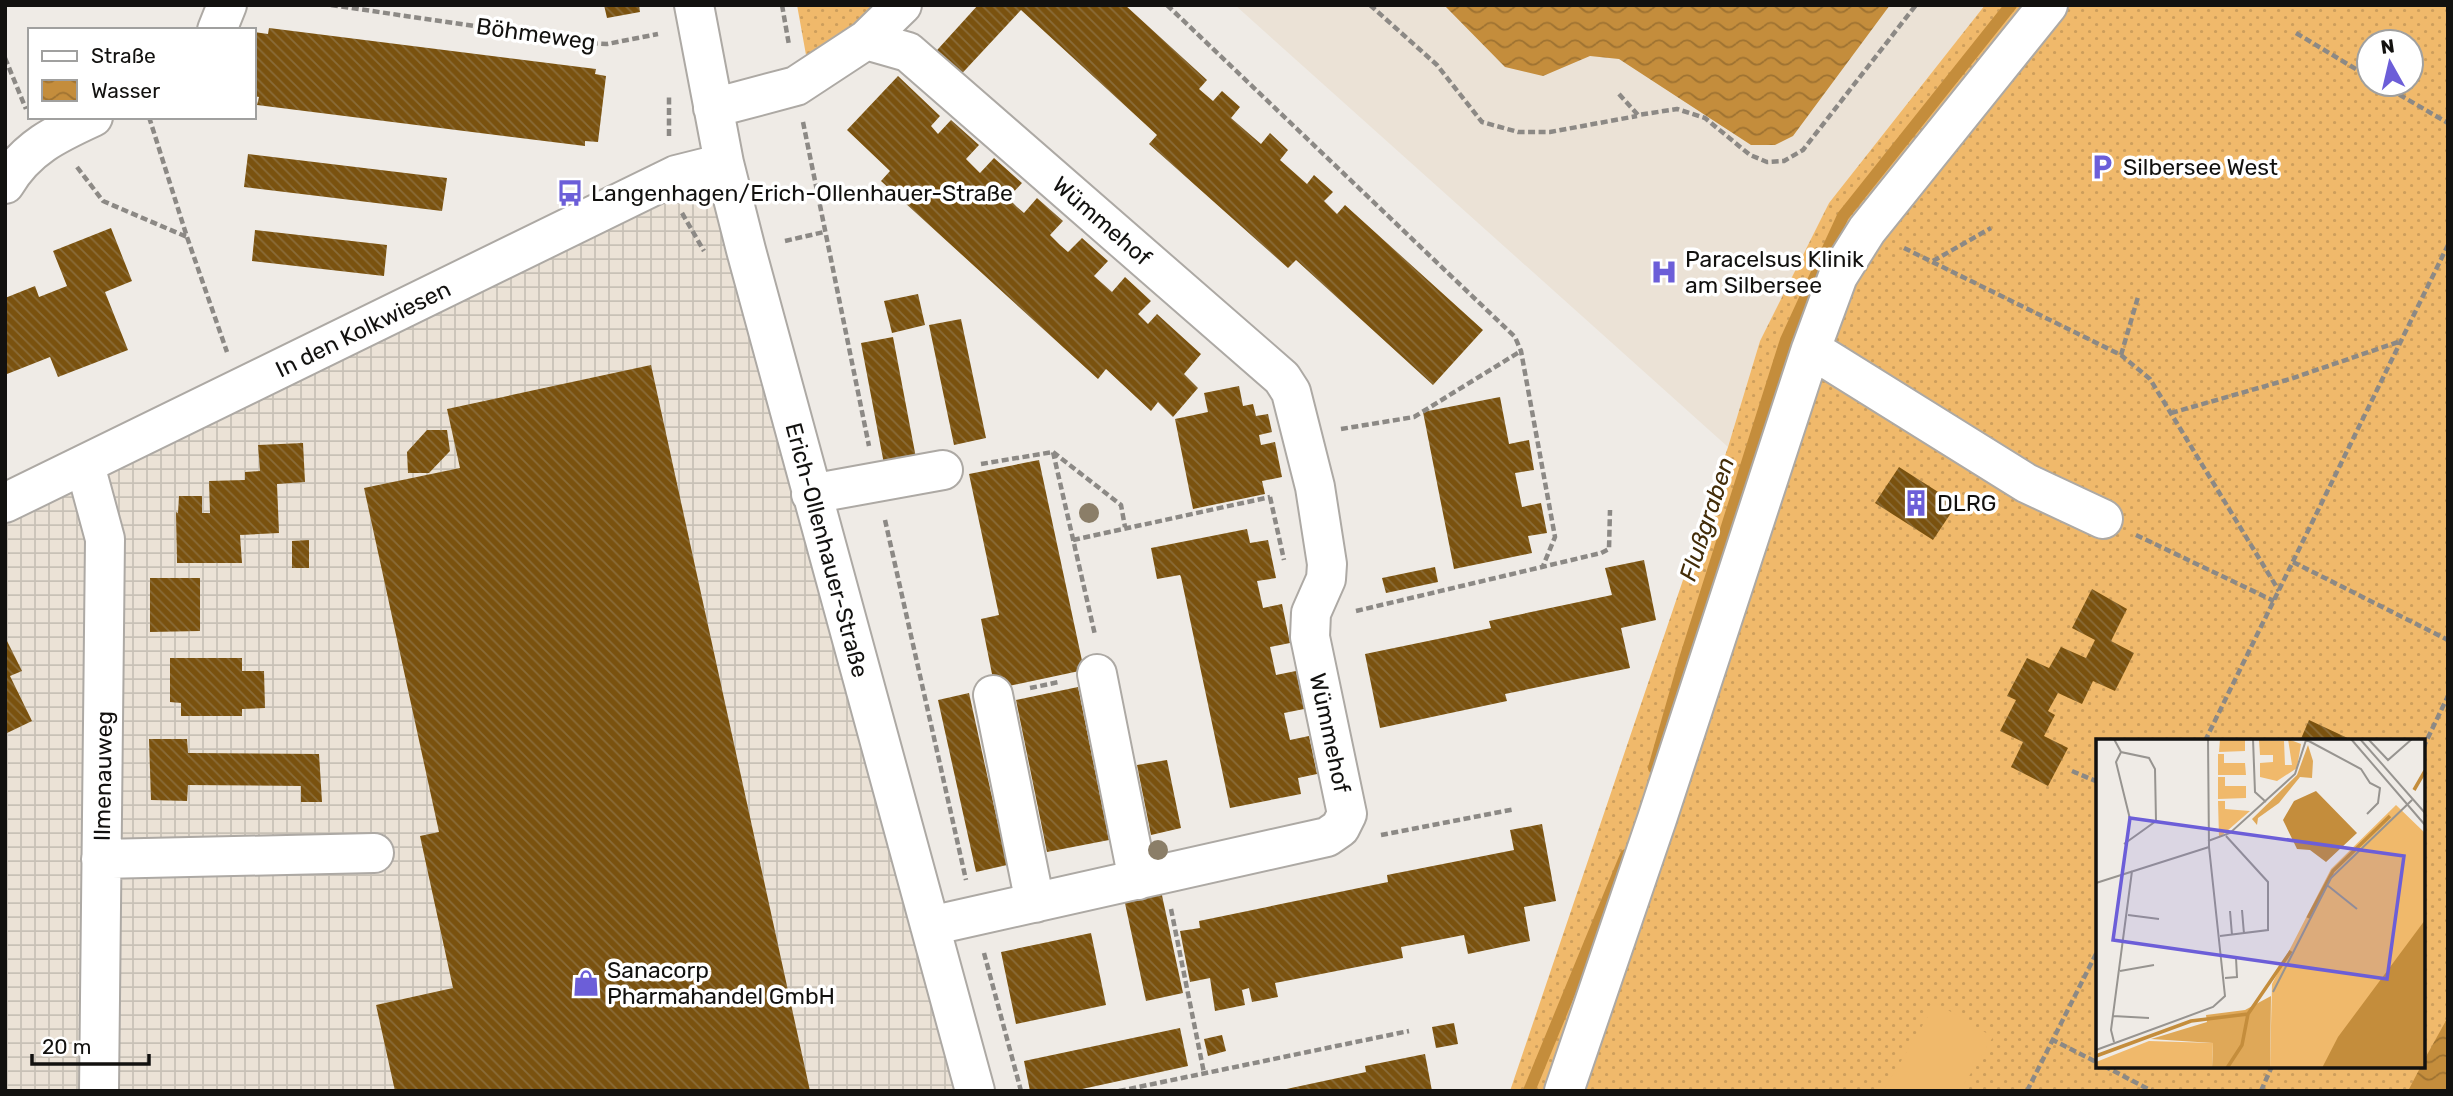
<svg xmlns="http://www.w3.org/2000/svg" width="2453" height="1096" font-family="Rubik,sans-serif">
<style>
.built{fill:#ebe2d6}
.industrial{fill:url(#industrial-grid)}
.grass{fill:url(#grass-dots);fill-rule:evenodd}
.garden{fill:#f0b96b}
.water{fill:url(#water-waves)}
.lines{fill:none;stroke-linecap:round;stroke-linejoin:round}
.stream{stroke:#c48d3c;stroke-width:12}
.building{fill:url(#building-back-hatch)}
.minor-casing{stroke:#ada9a4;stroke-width:42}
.path{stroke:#8c8985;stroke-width:4.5;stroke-dasharray:7 3.5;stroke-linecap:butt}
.minor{stroke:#fff;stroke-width:38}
.tree{fill:#8b7e68}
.labels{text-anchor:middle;stroke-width:7;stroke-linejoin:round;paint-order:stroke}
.street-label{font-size:23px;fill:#12110f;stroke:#fff}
.poi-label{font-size:23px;fill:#12110f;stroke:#fff;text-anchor:start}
.water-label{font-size:24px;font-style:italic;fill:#432d09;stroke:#fff}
.inset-river{fill:none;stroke:#c48d3c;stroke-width:3.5}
.inset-road{fill:none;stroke:#979490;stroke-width:2}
.view{fill:#6c5ed8;fill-opacity:0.15;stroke:#6c5ed8;stroke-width:3.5}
.inset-edge{fill:none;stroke:#12110f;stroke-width:3.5}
</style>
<defs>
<pattern id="industrial-grid" width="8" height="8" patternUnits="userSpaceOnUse" patternTransform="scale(1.75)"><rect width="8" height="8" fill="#ebe2d6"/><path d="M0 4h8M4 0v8" fill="none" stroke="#c8c1b6"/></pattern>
<pattern id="grass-dots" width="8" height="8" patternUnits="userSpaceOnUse" patternTransform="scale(1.75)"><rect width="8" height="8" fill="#f0b96b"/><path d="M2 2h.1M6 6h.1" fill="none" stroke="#cd9e5c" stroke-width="1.8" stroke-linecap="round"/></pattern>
<pattern id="water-waves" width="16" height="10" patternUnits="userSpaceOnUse" patternTransform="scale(1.75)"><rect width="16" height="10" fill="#c48d3c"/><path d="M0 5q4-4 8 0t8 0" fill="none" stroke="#9e7231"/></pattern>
<pattern id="building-back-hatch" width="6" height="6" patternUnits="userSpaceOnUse" patternTransform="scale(1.75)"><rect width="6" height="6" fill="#7a520f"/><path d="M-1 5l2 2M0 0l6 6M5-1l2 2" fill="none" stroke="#8a6c39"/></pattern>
</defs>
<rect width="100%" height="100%" fill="#efebe6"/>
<path class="built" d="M1235 5H1985L1829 203 1760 341 1728 447Z"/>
<path class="industrial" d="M724 163 975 1091H5V503Z"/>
<path class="grass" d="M797 5H882L808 66Z
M1985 5H2448V1091H1510L1728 447 1760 341 1829 203ZM2369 42H2411V84H2369ZM2098 741H2423V1066H2098Z"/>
<path class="garden" d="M1936 1003 1993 1037 1960 1091H1883Z"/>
<path class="water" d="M1444 5H1890L1793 136 1775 145H1751L1619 59 1590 56 1543 76 1505 67Z
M2448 1017V1091H2408L2421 1066H2423V1062Z"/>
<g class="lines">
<path class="stream" d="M1654 768 1685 659 1786 340 1843 216 2011 5
M1529 1091 1626 855"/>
</g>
<path class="building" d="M604 5H639L640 12 607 18Z
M978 5H1125L1207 80 1199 89 1213 101 1222 91 1240 107 1231 118 1261 144 1270 133 1288 150 1280 160 1307 184 1314 175 1333 192 1324 201 1337 214 1345 205 1483 330 1433 385 1296 260 1288 268 1149 144 1157 135 1021 10 954 82 929 59Z
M269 28 596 69 595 74 606 76 598 142 585 141V146L257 105 259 97 254 96V32L268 34Z
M898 76 940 116 931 126 938 134 951 120 979 145 966 159 980 173 994 158 1022 183 1008 198 1017 207 1024 213 1037 198 1063 221 1050 235 1060 245 1068 252 1082 238 1108 261 1094 276 1112 292 1125 277 1151 301 1138 314 1148 324 1157 314 1201 354 1184 374 1198 388 1173 417 1158 402 1151 411 1106 369 1098 379 881 181 890 171 847 130Z
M248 154 447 178 442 211 244 187Z
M111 228 132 281 105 292 128 350 58 377 50 357 7 374 5 369V298L35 286 39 297 67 286 53 251Z
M255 230 387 245 384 276 252 261Z
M918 294 925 325 892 333 884 301Z
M961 319 986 438 954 445 929 325Z
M893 337 916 458 884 464 861 343Z
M651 365 810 1091H395L376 1005 453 988 420 836 439 832 364 488 460 468 447 409Z
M1239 386 1243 406 1253 404 1256 416 1268 414 1272 432 1259 435 1261 445 1275 442 1282 477 1262 481 1265 494 1193 509 1175 419 1208 412 1204 393Z
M1500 397 1509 444 1529 440 1534 470 1515 473 1522 507 1541 503 1547 533 1528 536 1532 553 1454 569 1423 412Z
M427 430H447L450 451 429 473H408L407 452Z
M303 443 305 482 277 484 279 533 240 535 242 563H177L176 512 178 513 179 496H202V513H210L209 481 245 480V472L260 471 258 445Z
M1039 460 1084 670 995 689 981 619 999 615 969 474Z
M1899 467 1957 504 1933 540 1875 503Z
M1247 529 1250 543 1268 540 1276 578 1257 581 1263 608 1282 604 1290 643 1270 647 1276 675 1296 671 1304 709 1284 713 1290 740 1309 736 1317 774 1298 778 1301 794 1230 808 1181 577 1180 575 1157 579 1151 548Z
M309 540V568H292V541Z
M1644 560 1656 620 1621 628 1630 668 1505 694 1507 701 1380 728 1365 654 1491 628 1489 621 1612 595 1605 568Z
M1435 567 1438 582 1386 593 1382 578Z
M150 578H200V631L150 632Z
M2092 589 2127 609 2111 641 2134 653 2115 691 2093 681 2082 704 2058 693 2048 711 2055 715 2044 736 2068 748 2048 786 2011 767 2023 742 2000 731 2016 700 2007 696 2027 658 2049 668 2061 647 2086 658 2095 640 2072 628Z
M5 637 22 671 10 676 32 721 5 734Z
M170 658H242V671H264L265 708 242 709V716H181V703L170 702Z
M1078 687 1109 840 1047 852 1016 700Z
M969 693 1007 865 976 872 938 700Z
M2309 720 2354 741H2300Z
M149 739H187L188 753 319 754 322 802H301V786L188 785 187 801 151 800Z
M1167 760 1181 828 1151 835 1137 765Z
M1542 824 1556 901 1524 907 1530 941 1468 954 1464 935 1401 947 1403 958 1275 983 1278 997 1252 1002 1249 988 1242 990 1245 1005 1215 1011 1210 978 1190 982 1180 931 1200 928 1199 921 1388 882 1387 875 1514 850 1510 830Z
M1160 886 1183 993 1146 1001 1123 894Z
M1091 933 1106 1005 1016 1024 1001 952Z
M1454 1023 1458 1044 1436 1048 1432 1027Z
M1180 1028 1188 1066 1073 1091H1030L1024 1061Z
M1222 1035 1226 1051 1208 1056 1204 1039Z
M1425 1054 1432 1091H1277L1366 1072 1365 1066Z"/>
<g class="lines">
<defs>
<path id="minor" d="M694 5 724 163 746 250 975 1091
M217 30 227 5
M866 40 908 52 1282 378 1291 392 1315 487 1327 564 1326 579 1311 613 1310 637 1347 814 1340 828 1327 837 930 926
M713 108 796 86 866 40 902 5
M5 184C26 148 56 134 93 117
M1811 349 2026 483 2103 519
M85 465 105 539 99 1091
M811 494 943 470
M5 503 676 175 724 163
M1097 674 1138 880
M993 695 1035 903
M101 859 374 853
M1564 1091 1657 819 1811 349 1838 276 1867 230 2048 5"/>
</defs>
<use href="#minor" class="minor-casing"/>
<path class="path" d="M331 5 590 43 607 44 658 34
M782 5 789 45
M1167 5 1515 337 1521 351 1555 537 1543 566
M1370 5 1437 65 1482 122 1518 132H1550L1637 116
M2296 33 2369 77
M5 58 26 109
M2381 84 2448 123
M1619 94 1638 115 1677 109 1705 118 1750 155 1767 162 1784 161 1803 150 1916 5
M149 117 187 237 227 352
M803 122 869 446
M669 136V96
M77 167 103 201 187 237
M682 213 704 251
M785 241 824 232
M1904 248 2121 355 2150 379 2279 591
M1933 261 1991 228
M2121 355 2138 297
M2171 413 2290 379 2401 341
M1341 429 1414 417 1521 351
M1053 452 1095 635
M1053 452 1121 505 1125 527
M981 464 1053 452
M1270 497 1284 560
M885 520 966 880
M2136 535 2274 601
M1073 540 1270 497
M2293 562 2448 640
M1356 611 1601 553 1609 549 1610 510
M1030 688 1059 682
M2205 741 2448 245
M2423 748 2448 696
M2072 771 2098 782
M1381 835 1515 809
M1171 909 1204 1073
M984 953 1021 1091
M2051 1039 2098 1063
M2104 1066 2152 1091
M1119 1091 1409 1031
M2027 1091 2098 950
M2261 1091 2272 1066"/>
<use href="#minor" class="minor"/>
</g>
<g class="tree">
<circle cx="1089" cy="513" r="10"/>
<circle cx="1158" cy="850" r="10"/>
</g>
<defs>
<symbol id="parking-bare" viewBox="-9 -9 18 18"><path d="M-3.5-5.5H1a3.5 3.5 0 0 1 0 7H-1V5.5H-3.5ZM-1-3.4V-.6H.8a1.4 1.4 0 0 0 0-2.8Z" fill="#6c5ed8" stroke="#fff" stroke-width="2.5" paint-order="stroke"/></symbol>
<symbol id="bus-bare" viewBox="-9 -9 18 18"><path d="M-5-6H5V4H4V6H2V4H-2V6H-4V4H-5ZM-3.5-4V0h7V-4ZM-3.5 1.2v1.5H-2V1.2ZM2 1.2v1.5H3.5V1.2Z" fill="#6c5ed8" stroke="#fff" stroke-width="2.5" paint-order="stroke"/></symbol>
<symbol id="hospital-bare" viewBox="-9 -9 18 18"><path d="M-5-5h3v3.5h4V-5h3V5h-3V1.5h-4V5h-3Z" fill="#6c5ed8" stroke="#fff" stroke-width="2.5" paint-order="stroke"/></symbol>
<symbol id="building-bare" viewBox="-9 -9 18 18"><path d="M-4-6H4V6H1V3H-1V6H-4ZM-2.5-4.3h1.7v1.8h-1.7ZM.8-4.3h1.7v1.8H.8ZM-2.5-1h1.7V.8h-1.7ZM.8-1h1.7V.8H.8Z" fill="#6c5ed8" stroke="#fff" stroke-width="2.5" paint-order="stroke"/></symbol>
<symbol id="shop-bare" viewBox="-9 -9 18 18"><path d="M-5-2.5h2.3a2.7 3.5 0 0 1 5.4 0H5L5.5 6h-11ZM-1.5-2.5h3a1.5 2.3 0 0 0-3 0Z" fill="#6c5ed8" stroke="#fff" stroke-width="2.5" paint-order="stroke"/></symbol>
</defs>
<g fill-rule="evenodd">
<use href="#parking-bare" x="2083" y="148" width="38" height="38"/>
<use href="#bus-bare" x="551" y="174" width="38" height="38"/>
<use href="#hospital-bare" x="1645" y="253" width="38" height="38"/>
<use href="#building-bare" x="1897" y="484" width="38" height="38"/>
<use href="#shop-bare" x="567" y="964" width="38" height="38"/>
</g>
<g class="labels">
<g class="street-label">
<text transform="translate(536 34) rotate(8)" y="8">Böhmeweg</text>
<text transform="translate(1102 221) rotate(41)" y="8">Wümmehof</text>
<text transform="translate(363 329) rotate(-26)" y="8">In den Kolkwiesen</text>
<text transform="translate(827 550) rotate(75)" y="8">Erich-Ollenhauer-Straße</text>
<text transform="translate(1330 733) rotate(78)" y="8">Wümmehof</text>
<text transform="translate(103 776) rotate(-89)" y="8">Ilmenauweg</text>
</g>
<g class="poi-label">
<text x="2123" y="175">Silbersee West</text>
<text x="591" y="201">Langenhagen/Erich-Ollenhauer-Straße</text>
<text x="1685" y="267">Paracelsus Klinik<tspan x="1685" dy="26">am Silbersee</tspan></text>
<text x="1937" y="511">DLRG</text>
<text x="607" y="978">Sanacorp<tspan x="607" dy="26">Pharmahandel GmbH</tspan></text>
</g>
<g class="water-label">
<text transform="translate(1707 519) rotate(-72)" y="8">Flußgraben</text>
</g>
</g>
<g transform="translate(2096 739)">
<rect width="329" height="329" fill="#efebe6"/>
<path d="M124 0 149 1V12L123 13ZM192 0 205 5 201 29 181 42 164 38V24L177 23V16H164L163 1 188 2 189 26H196ZM122 15H128V24H149L150 36H122ZM122 38H129V47H150V59L122 60ZM122 62H129V70L154 72 123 99ZM300 66 329 94V329H174L176 245 235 130Z" fill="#f0b96b"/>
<path d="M212 6 217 22 216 39 204 38 183 64 162 79 161 86 156 80 201 36ZM175 257 174 329H116L117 304 55 300 111 283 110 276 149 271Z" fill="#dfa858"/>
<path d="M53 302 117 304 116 329H0V323Z" fill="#f0b96b"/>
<path d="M220 52 261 94 230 123 214 111 201 110 187 81 198 62ZM329 181V329H226L242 298Z" fill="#c48d3c"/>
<path class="inset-river" d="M318 51 329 32M212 179 237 132 294 77M0 317 95 282 152 275M131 329 146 306 152 275 195 212"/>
<path class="inset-road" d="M18 0 25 13 53 19 59 30 60 82 28 105M157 0 159 53 170 63M209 0 265 30 274 44 284 49 282 64 271 75M255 0 329 86M264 0 329 74M272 0 292 21 316 0M25 13 20 23 34 80M112 102 134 94 199 35 210 1M0 144 113 108M231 146 261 170M146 171 148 195M134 172 136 196M32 176 63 180M124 197 172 191V143L130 97M24 232 58 226M129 239 141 238 140 219M177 253 235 139 316 61M17 277 53 279M18 303 15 291 36 132M0 311 117 268 129 257 113 108 112 0"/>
<path class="view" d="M34 79 308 117 291 240 17 201Z"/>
<rect width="329" height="329" class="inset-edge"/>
</g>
<rect width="2453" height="1096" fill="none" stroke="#12110f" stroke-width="14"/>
<rect x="28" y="28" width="228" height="91" fill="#ffffff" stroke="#a0a09f" stroke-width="2"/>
<rect x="42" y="51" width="35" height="10" fill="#ffffff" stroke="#a0a09f" stroke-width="2"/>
<text x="91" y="63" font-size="21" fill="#12110f">Straße</text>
<rect x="42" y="80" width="35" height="21" fill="url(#water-waves)" stroke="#a0a09f" stroke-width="2"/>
<text x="91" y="98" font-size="21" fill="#12110f">Wasser</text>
<g transform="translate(2390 63) rotate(352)"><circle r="33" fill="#ffffff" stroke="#a0a09f" stroke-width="2"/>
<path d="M0-5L12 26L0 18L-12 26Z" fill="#6c5ed8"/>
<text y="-10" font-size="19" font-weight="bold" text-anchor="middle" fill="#12110f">N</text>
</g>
<path d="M32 1054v10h117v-10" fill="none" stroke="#12110f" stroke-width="3.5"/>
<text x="42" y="1054" font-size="21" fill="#12110f" stroke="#ffffff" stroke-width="5" paint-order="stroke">20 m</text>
</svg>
